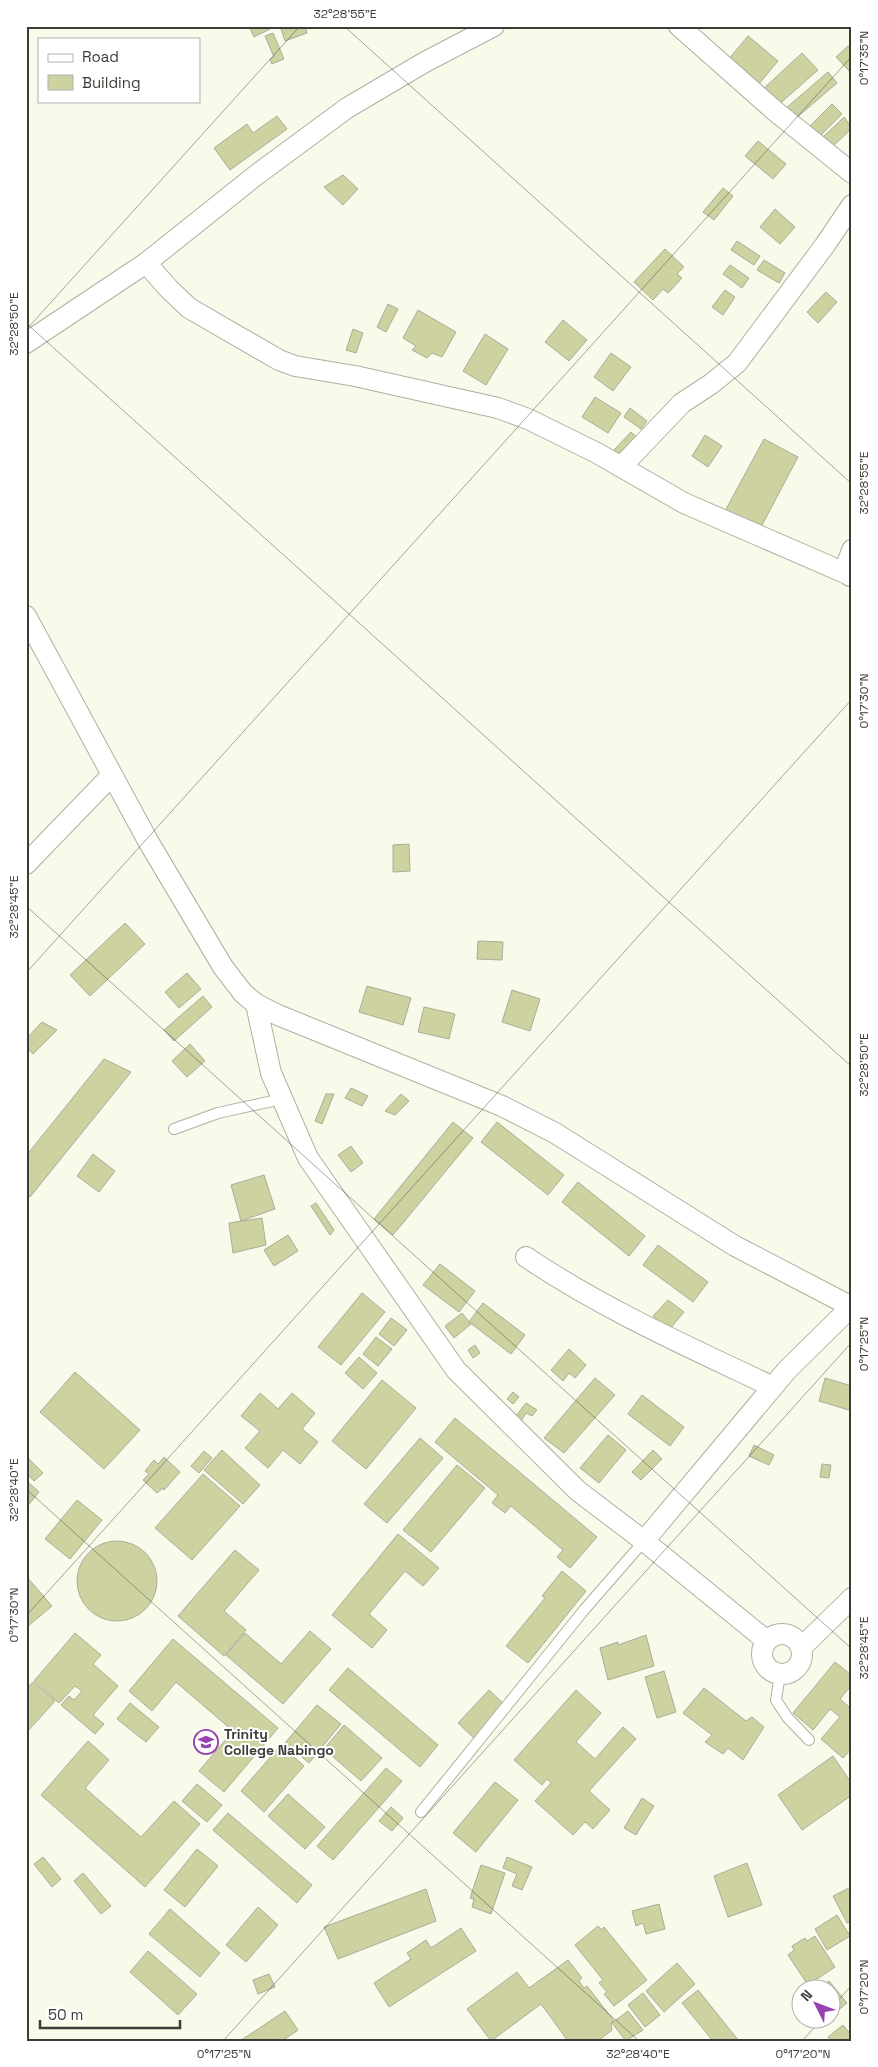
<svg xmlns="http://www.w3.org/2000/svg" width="878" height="2067" font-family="'Space Grotesk',sans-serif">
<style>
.building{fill:#ced2a1;stroke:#aaac9c}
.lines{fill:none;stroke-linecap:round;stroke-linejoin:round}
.service-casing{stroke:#aeb0a0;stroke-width:12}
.minor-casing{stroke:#aeb0a0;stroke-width:22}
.service{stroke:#fff;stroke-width:10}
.minor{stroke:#fff;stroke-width:20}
.ticks{fill:none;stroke:#3c3c36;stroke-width:1;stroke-opacity:0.45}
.labels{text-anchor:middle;stroke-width:4;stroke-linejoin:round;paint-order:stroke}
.poi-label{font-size:14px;font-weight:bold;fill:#3c3c36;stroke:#fff;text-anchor:start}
.neatline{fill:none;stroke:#3c3c36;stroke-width:2}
.ticks-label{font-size:12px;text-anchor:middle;fill:#3c3c36}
</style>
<rect width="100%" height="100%" fill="#f9fbea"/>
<path class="building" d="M249 26H274V27L254 37Z
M280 26H305L307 33 285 41Z
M273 33 284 59 272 64 270 59 274 57 265 36Z
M748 36 778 61 758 85 728 60Z
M848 46 852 50V74L836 57Z
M802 53 818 70 776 107 761 91Z
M828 72 837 83 794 120 785 109Z
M832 104 842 114 818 138 808 128Z
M277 116 287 129 230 170 214 148 247 124 253 133Z
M844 117 852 128 829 150 820 140Z
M758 141 786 164 773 179 745 156Z
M343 175 358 189 343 205 324 187Z
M723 188 733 196 714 220 703 212Z
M775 209 795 227 780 244 760 227Z
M737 241 760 256 754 265 731 250Z
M665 249 684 267 677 274 682 278 668 293 663 289 653 300 634 282Z
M764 260 785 273 779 283 757 270Z
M730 265 749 278 742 288 723 274Z
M725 290 735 297 723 315 712 307Z
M826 292 837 302 818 323 807 312Z
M388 304 398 309 386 332 377 327Z
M418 310 456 332 442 357 432 353 427 358 412 350 416 346 403 338Z
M563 320 587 340 569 361 545 342Z
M353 329 363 333 356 353 346 350Z
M485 334 508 349 486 385 463 371Z
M611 353 631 367 613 391 594 377Z
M595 397 621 413 608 433 582 417Z
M630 408 647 421 641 429 624 417Z
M631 432 640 440 624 459 614 450Z
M705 435 722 446 708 467 692 456Z
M764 439 798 457 760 529 725 511Z
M409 844 410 871 393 872V845Z
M125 923 145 944 90 996 70 975Z
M478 941 503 942 502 960 477 959Z
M187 973 201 989 179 1008 165 992Z
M367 986 411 998 403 1025 359 1012Z
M512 990 540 999 530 1031 502 1022Z
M203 996 212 1007 174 1041 164 1030Z
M424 1007 455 1014 449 1039 418 1032Z
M42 1022 57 1030 33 1054 26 1047V1039Z
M190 1044 205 1061 187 1077 172 1061Z
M104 1059 131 1072 30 1197 26 1193V1156Z
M351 1088 368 1096 362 1106 345 1098Z
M326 1094H334L322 1124 315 1121Z
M401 1094 409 1101 395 1115 385 1111Z
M453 1122 473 1138 393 1235 374 1219Z
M497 1122 564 1175 548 1195 481 1142Z
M351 1146 363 1163 351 1172 338 1155Z
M93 1154 115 1171 99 1192 77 1176Z
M264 1175 275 1209 241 1221 231 1185Z
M578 1182 645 1236 629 1256 562 1202Z
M316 1203 334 1230 330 1235 311 1206Z
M262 1218 266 1245 233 1253 229 1223Z
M288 1235 298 1251 274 1266 264 1250Z
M658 1245 708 1282 693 1302 643 1265Z
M440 1264 475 1291 459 1312 423 1285Z
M362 1293 385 1312 341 1365 318 1347Z
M668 1300 684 1312 669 1330 653 1316Z
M483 1303 525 1335 511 1354 469 1322Z
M462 1313 471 1324 454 1338 445 1326Z
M391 1318 407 1330 394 1346 379 1334Z
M376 1337 392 1349 378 1366 363 1354Z
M475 1345 480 1353 473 1358 468 1350Z
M569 1349 586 1365 575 1378 569 1373 563 1381 551 1370Z
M359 1357 377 1373 363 1389 345 1373Z
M75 1372 140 1430 104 1469 40 1412Z
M595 1378 615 1395 564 1453 544 1438Z
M825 1378 852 1386V1411L819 1401Z
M382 1380 416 1408 366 1469 332 1441Z
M513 1392 519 1397 513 1404 507 1399Z
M260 1393 278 1409 292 1393 315 1413 302 1429 318 1442 300 1464 283 1450 268 1468 245 1448 260 1431 241 1416Z
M642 1395 684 1427 670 1446 628 1414Z
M526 1403 537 1410 532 1416 526 1413 521 1421 516 1416Z
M455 1418 597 1537 570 1568 557 1557 563 1550 511 1506 505 1513 492 1503 498 1495 435 1442Z
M608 1435 626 1450 599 1483 580 1468Z
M420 1438 443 1458 387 1523 364 1504Z
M754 1445 774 1455 769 1465 749 1456Z
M222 1450 260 1485 243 1504 204 1470Z
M653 1450 662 1459 641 1480 632 1472Z
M204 1451 212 1458 199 1473 191 1466Z
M26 1456 43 1473 34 1481 26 1473Z
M164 1457 180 1472 164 1490 163 1488 157 1493 143 1480 149 1474 145 1471 154 1460 158 1464Z
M822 1464 831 1465 829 1478 820 1477Z
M457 1465 485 1488 431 1552 403 1530Z
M203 1474 240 1506 192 1560 155 1528Z
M28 1482 39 1492 26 1508V1484Z
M77 1500 102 1520 70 1559 45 1539Z
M398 1534 439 1568 423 1586 405 1571 369 1614 387 1630 372 1648 332 1615Z
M77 1581a40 40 0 1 1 80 0a40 40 0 1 1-80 0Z
M235 1550 259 1570 224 1611 246 1630 224 1656 178 1616Z
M562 1571 586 1591 528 1663 506 1646 545 1598 542 1596Z
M26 1576 52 1606 27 1627H26Z
M310 1631 331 1649 283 1704 226 1655 245 1633 281 1664Z
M75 1633 101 1655 93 1664 118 1686 93 1715 104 1724 95 1734 61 1705 69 1696 74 1700 82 1691 75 1686 59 1703 34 1681Z
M646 1635 654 1666 608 1680 600 1648 618 1642V1645Z
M173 1639 278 1728 224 1792 199 1771 233 1731 176 1682 152 1711 129 1691Z
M835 1662 850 1674 852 1672V1688L850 1687 840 1699 849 1707 852 1704V1748L843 1758 821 1739 840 1717 830 1709 813 1730 793 1713Z
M348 1668 438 1745 420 1767 329 1690Z
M664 1671 676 1712 657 1718 645 1677Z
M33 1682 55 1701 26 1733V1689Z
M704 1688 746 1721 752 1717 764 1727 743 1760 728 1748 723 1754 705 1742 712 1735 683 1713Z
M489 1690 505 1705 474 1738 458 1723Z
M576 1690 601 1713 576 1742 595 1759 623 1727 636 1739 589 1791 610 1810 593 1829 585 1822 573 1835 535 1801 551 1783 547 1779 542 1785 514 1760Z
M130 1703 159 1727 146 1742 117 1719Z
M317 1705 341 1724 309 1763 285 1743Z
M344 1725 382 1758 361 1781 324 1749Z
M88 1741 109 1760 85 1788 141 1837 174 1801 200 1824 145 1887 41 1795Z
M281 1745 304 1766 264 1812 241 1791Z
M833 1756 852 1784V1795L802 1830 778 1795Z
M386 1768 402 1781 333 1860 317 1846Z
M495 1782 518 1800 476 1852 453 1833Z
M197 1784 222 1805 207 1822 182 1801Z
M288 1794 325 1827 305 1849 268 1816Z
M642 1798 654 1806 636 1835 624 1828Z
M391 1807 403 1818 392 1831 379 1821Z
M228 1813 312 1885 297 1903 213 1830Z
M197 1849 218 1866 185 1907 164 1890Z
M43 1857 61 1879 52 1887 34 1864Z
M507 1857 532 1867 522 1890 512 1886 517 1874 503 1868Z
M747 1863 762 1905 728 1917 714 1876Z
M481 1865 505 1873 491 1914 472 1907 474 1899 470 1898Z
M83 1873 111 1906 101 1914 74 1881Z
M849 1888 852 1893V1921L847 1923 833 1896Z
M426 1889 436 1921 338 1959 324 1927Z
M659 1904 665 1929 646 1934 643 1923 636 1926 632 1911Z
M258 1907 278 1925 246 1962 226 1945Z
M170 1909 220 1953 200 1977 149 1934Z
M837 1915 850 1936 827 1950 815 1929Z
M598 1926 602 1930 604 1927 647 1980 614 2006 604 1994 607 1992 599 1983 603 1980 575 1945Z
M461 1928 476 1951 389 2007 374 1983 411 1959 407 1953 426 1940 431 1948Z
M815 1936 835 1967 808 1985 788 1955 794 1950 792 1946 805 1938 807 1941Z
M148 1951 197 1994 178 2015 130 1972Z
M568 1960 582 1978 579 1981 584 1988 587 1986 614 2021 611 2023 612 2030 598 2041H568L541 2004 491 2041 467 2009 517 1972 529 1988Z
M677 1963 695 1984 664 2012 646 1991Z
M269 1974 275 1987 258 1994 253 1980Z
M829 1981 847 2003 831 2016 830 1990H818Z
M698 1990 739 2041H713L682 2003Z
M643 1993 660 2015 645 2027 628 2005Z
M285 2011 298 2030 282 2041H240Z
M628 2011 643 2030 626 2041 612 2023Z
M843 2025 852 2036V2041H831L828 2037Z"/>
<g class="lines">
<defs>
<path id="service" d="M174 1129 218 1113 282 1099
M780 1674 776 1700 787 1717 809 1740
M421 1812 584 1610 644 1541"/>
<path id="minor" d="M679 26 775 111 852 173
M146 263 169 289 189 308 279 360 295 366 355 376 498 408 528 419 597 453 684 503 852 576
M26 343 146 263 255 176 347 108 425 62 494 26
M621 467 682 403 711 384 737 363 825 245 852 205
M850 576 847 564 852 550
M26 616 148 841 223 967 243 993 256 1004 278 1015 502 1106 555 1133 735 1246 852 1307
M26 864 112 775
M256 1004 271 1073 308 1158 456 1370 578 1491 644 1541 787 1370 851 1307
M526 1257C603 1309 689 1347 773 1387
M644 1541 767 1641
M762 1654a20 20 0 1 1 40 0a20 20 0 1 1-40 0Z
M802 1647 852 1598"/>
</defs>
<use href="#service" class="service-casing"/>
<use href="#minor" class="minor-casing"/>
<use href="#service" class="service"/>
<use href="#minor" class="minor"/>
</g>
<path class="ticks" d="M344 26 852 484M26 323 852 1067M26 330 300 26M26 906 852 1649M26 973 852 56M26 1489 639 2041M26 1616 852 699M830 2009 852 1985M223 2041 852 1342M802 2041 821 2020"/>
<defs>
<symbol id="school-ring" viewBox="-11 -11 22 22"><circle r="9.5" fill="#fff" stroke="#9742b0" stroke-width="1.5"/><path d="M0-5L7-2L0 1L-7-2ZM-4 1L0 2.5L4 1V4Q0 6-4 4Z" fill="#9742b0"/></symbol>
</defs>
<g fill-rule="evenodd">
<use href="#school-ring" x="192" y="1728" width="28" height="28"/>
</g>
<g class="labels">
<g class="poi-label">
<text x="224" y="1739">Trinity<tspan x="224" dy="16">College Nabingo</tspan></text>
</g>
</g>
<rect width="878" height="2067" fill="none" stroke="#ffffff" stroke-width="55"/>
<rect x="38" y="38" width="162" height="65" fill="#ffffff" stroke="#b1b1af"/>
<rect x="48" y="54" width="25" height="8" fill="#ffffff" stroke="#b1b1af"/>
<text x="82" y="62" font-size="15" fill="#3c3c36">Road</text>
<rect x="48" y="75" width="25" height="15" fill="#ced2a1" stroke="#b1b1af"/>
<text x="82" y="88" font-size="15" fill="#3c3c36">Building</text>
<g transform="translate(816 2004) rotate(312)"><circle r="24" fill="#ffffff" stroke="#b1b1af"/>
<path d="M0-4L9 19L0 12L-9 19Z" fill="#9742b0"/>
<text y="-8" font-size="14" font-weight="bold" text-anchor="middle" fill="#3c3c36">N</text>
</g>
<path d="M40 2020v8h140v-8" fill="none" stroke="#3c3c36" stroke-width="2.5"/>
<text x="48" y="2020" font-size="15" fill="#3c3c36" stroke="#ffffff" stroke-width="4" paint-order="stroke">50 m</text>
<rect x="28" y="28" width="822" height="2012" class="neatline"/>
<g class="ticks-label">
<text x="345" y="18">32°28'55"E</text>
<text transform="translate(864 58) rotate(-90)" y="4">0°17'35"N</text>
<text transform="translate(14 324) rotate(-90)" y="4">32°28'50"E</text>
<text transform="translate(864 483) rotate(-90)" y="4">32°28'55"E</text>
<text transform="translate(864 701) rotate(-90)" y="4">0°17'30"N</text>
<text transform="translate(14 907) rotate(-90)" y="4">32°28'45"E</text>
<text transform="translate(864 1065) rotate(-90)" y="4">32°28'50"E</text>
<text transform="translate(864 1344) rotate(-90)" y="4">0°17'25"N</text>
<text transform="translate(14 1490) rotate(-90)" y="4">32°28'40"E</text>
<text transform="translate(14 1615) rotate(-90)" y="4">0°17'30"N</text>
<text transform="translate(864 1648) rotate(-90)" y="4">32°28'45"E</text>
<text transform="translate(864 1987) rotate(-90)" y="4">0°17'20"N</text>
<text x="224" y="2058">0°17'25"N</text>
<text x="638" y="2058">32°28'40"E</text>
<text x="803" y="2058">0°17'20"N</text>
</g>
</svg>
